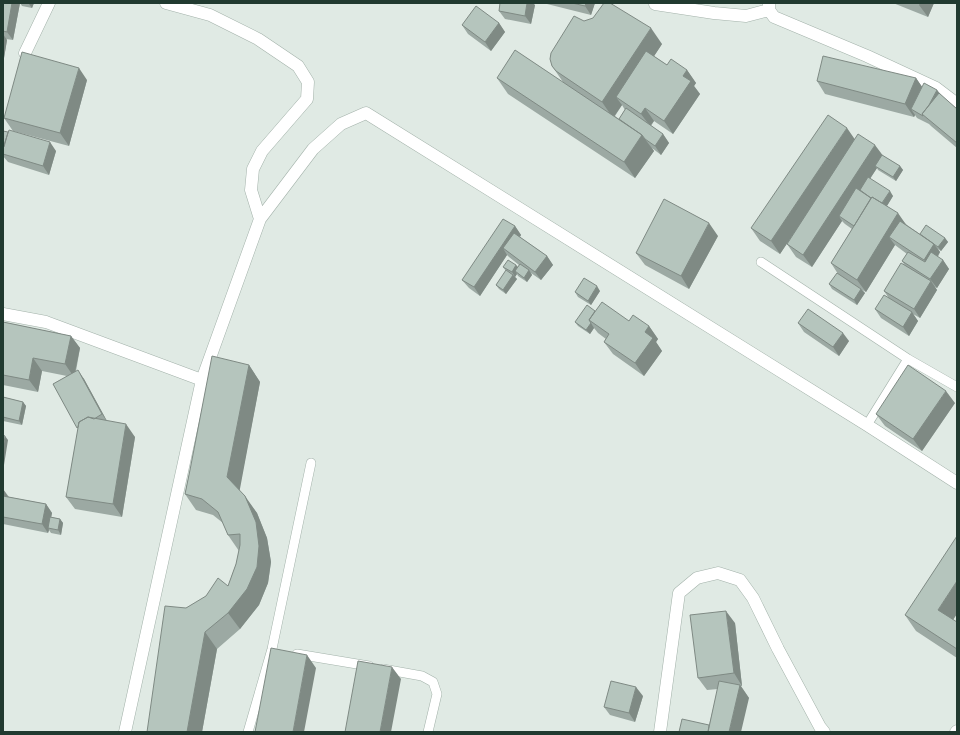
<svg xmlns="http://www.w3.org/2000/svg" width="960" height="735" font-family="Commissioner,sans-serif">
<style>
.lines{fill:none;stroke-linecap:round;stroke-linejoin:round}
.service-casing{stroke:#a3b2aa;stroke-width:10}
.minor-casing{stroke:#a3b2aa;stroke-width:13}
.service{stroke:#fff;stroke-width:9}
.minor{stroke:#fff;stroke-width:12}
.wall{fill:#9ca9a3;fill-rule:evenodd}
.shaded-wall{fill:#7f8a84}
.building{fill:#b5c5bd;stroke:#7f8a84}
</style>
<rect width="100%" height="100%" fill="#e0eae4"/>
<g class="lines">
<defs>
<path id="service" d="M761 262 908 359 957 387
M867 425 908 359
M297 654 369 666
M383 669 422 676 433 682 437 694 428 732
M248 732 272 649 311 463"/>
<path id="minor" d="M166 3 210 15 258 39 298 66 308 82 307 99 262 151 253 169 251 190 260 219
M769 3V10L774 17 867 56 936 88 957 104
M655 4 714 13 746 16 769 10
M25 53 49 3
M3 314 46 322 202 380
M125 732 202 380 260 219 313 149 341 124 366 113 867 425 957 483
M660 732 679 593 697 578 718 573 740 580 753 598 778 649 820 727 824 732
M956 732 957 731"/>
</defs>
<use href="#service" class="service-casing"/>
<use href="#minor" class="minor-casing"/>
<use href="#service" class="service"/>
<use href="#minor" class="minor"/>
</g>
<path class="wall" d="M3 3H20L13 40 6 39 7 40 3 64Z
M20 3H34L32 8 22 6Z
M543 3H595L591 15Z
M893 3H934L928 17Z
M535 5 531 24 505 19 499 11Z
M584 21 662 44 654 56 667 65 687 70 696 83 694 86 700 94 673 134 654 121 651 126 663 134 669 143 661 155 652 148 654 151 635 178 508 94 497 78 563 82 552 66ZM622 105 625 110 619 119 615 116Z
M499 23 505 32 491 51 468 34 462 25Z
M916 78 922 87 937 90 942 96 957 109V148L931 126 929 124 917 118 915 115 914 117 825 94 817 81Z
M87 80 69 146 13 131 4 118Z
M3 131 56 151 49 175 8 162 3 156Z
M855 139 900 166 903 170 896 181 878 170 877 168 870 179 893 196 887 206 907 225 920 234 945 238 948 242 941 251 938 249 940 252 938 257 943 260 949 269 937 288 935 287 937 290 920 318 913 314 918 321 909 336 881 318 875 309 888 297 884 291 905 266 902 261 907 254 895 245 866 292 862 290 865 293 857 305 832 289 829 284 838 274 831 263 852 229 845 224 842 221 812 267 796 257 787 244 799 225 780 254 760 241 751 228Z
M515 226 521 235 520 237 547 256 553 265 541 280 531 273 532 275 527 282 518 276 517 274 515 277 517 279 506 294 499 289 496 285 506 271 503 267 516 265 518 267 519 265 509 257 507 255 480 296 469 288 462 280Z
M718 236 689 289 645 265 636 253Z
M600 291 591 305 578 297 575 292Z
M595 311 629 321 649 326 658 339 656 342 662 351 644 376 613 354 604 342 606 339 598 333 594 328 590 334 578 326 575 322Z
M3 322 71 336 80 348 76 371 84 379 107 421 135 437 122 517 75 509 66 497 78 429 53 384 67 376 42 371 38 392 3 385Z
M798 323 849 341 839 356 804 332Z
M249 365 260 382 239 490 257 513 267 538 271 562 268 583 259 605 240 629 217 649 202 732H147L186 608 228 586 236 564 239 551 228 535 223 523 213 515 196 510 185 494 190 470Z
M3 397 23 402 26 406 22 425 3 421Z
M955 403 922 451 885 426 876 414Z
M3 489 9 497 46 504 52 513 51 517 60 519 63 523 61 535 51 533 49 530 48 533 3 524Z
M905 615 953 620 957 622V658L916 631Z
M735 623 742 686H741L749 698 709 725 718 689 707 690 698 678Z
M643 696 635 722 610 715 604 707Z"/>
<path class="shaded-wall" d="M12 3H20L13 40 7 32Z
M29 3H34L32 8 29 4Z
M527 3H533L535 5 531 24 525 16Z
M586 3H595L591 15 585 6Z
M920 3H934L928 17 919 5Z
M499 23 505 32 491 51 485 42Z
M651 28 662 44 624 102 616 97 622 105 613 118 602 102Z
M3 34 7 40 3 64Z
M79 68 87 80 69 146 60 133Z
M687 70 696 83 694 86 700 94 673 134 664 121 683 76Z
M916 78 925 91 911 109 915 115 914 117 905 104Z
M937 90 943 98 924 116Z
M645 108 654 121 650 126 641 114Z
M847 128 856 141 780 254 771 241Z
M663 134 669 143 661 155 655 146Z
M642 135 654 151 635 178 624 162Z
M50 142 56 151 49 175 43 166Z
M875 145 884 157 875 166 877 168 861 192 839 216 842 221 812 267 803 255Z
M900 166 903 170 896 181 893 177Z
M890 191 893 196 885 209 882 204Z
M898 213 907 226 889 237 895 245 866 292 857 280Z
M709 223 718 236 689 289 681 276Z
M515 226 521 235 509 253 503 248 507 255 480 296 474 287Z
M945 238 948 242 941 251 938 247Z
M934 244 940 252 930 268 924 260Z
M547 256 553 265 541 280 535 272Z
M943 260 949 269 937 288 930 279Z
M516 265 520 270 515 271 517 274 515 277 512 272Z
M529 270 532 275 527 282 524 278Z
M513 275 517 279 506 294 503 290Z
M931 281 937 290 920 318 914 309Z
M597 286 600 291 591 305 588 301Z
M861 289 865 293 857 305 854 300Z
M912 312 918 321 909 336 903 327Z
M591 323 594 328 590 334 586 330Z
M649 326 658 339 656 342 662 351 644 376 635 363 645 332Z
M843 333 849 341 839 356 833 347Z
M71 336 80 348 74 377 65 364Z
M33 358 42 371 38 392 29 380Z
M249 365 260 382 239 494 227 477Z
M78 370 84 379 108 423 102 414Z
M946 391 955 403 922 451 913 439Z
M23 402 26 406 22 425 19 421Z
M126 424 135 437 122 517 113 504Z
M5 436 8 440 4 465 3 463V450Z
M3 489 9 498 3 497Z
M245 496 257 513 267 538 271 562 268 583 259 605 240 629 228 613 257 567Z
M46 504 52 513 49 529 48 528 49 530 48 533 42 524Z
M60 519 63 523 61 535 58 530Z
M957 581V614L949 626 938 610Z
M726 611 735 623 742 686 734 673Z
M205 632 217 649 202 732H187Z
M307 655 316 668 304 732H293Z
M392 667 401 679 391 732H380Z
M740 685 749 698 741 732H729Z
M636 687 643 696 635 722 629 713Z"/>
<path class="building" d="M3 3H12L7 32 3 31Z
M500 3H527L525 16 499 11Z
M572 3H586L585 6Z
M604 3H610L651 28 602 102 556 71 552 66 550 59 551 53 574 16 584 21 593 18Z
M476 6 499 23 485 42 462 25Z
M515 50 642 135 624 162 497 78Z
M646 51 667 65 671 59 687 70 683 76 691 81 664 121 645 108 641 114 616 97Z
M22 52 79 68 60 133 4 118Z
M823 56 916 78 905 104 817 81Z
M924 83 937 90 929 105 922 114 923 116 911 109Z
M939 93 957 109V143L922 114Z
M626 108 663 134 655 146 645 139 642 135 619 119Z
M828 115 847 128 771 241 751 228Z
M9 130 50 142 43 166 3 154V148Z
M3 131 8 132 4 147 3 146Z
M858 134 875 145 803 255 787 244Z
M882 155 900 166 893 177 875 166Z
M868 177 890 191 882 203 872 197 871 198 860 190Z
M856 188 871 198 854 226 839 216Z
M872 197 898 213 857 280 831 263Z
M664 199 709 223 681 276 636 253Z
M503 219 515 226 474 287 462 280Z
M900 221 934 244 924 260 889 237Z
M926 225 945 238 938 247 920 234Z
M514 233 547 256 535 272 503 248Z
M908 252 925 262 931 252 943 260 930 279 902 261Z
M508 260 516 265 512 272 503 267Z
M901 263 931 281 914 309 884 291Z
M520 264 529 270 524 278 515 271Z
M506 270 513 275 503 290 496 285Z
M837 273 861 289 854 300 829 284Z
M584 278 597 286 588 301 575 292Z
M884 295 912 312 903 327 875 309Z
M602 302 629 321 633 315 649 326 645 332 653 338 635 363 604 342 609 334 589 320Z
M587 305 595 311 589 320 591 323 586 330 575 322Z
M808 309 843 333 833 347 798 323Z
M3 322 71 336 65 364 33 358 29 380 3 375Z
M212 356 249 365 227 477 245 496 256 522 259 546 257 567 247 589 228 613 205 632 187 732H147L165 606 186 608 206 596 218 578 228 586 236 564 240 545V534L228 535 218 512 202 499 185 494 190 470Z
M908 365 946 391 913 439 876 414Z
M78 370 102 414 94 419 88 417 79 422 78 427 77 428 53 384Z
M3 397 23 402 19 421 3 417Z
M88 417 126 424 113 504 66 497 79 422Z
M3 435 5 436 3 450Z
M3 496 46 504 42 524 3 517Z
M50 517 60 519 58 530 48 528Z
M957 536V581L938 610 957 622V649L905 615Z
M726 611 734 673 698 678 690 615Z
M271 648 307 655 293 732H255Z
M358 661 392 667 380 732H345Z
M611 681 636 687 629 713 604 707Z
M719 681 740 685 729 732H708Z
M682 719 709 725 708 732H679Z"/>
<rect width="960" height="735" fill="none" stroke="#213a30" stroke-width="8"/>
</svg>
